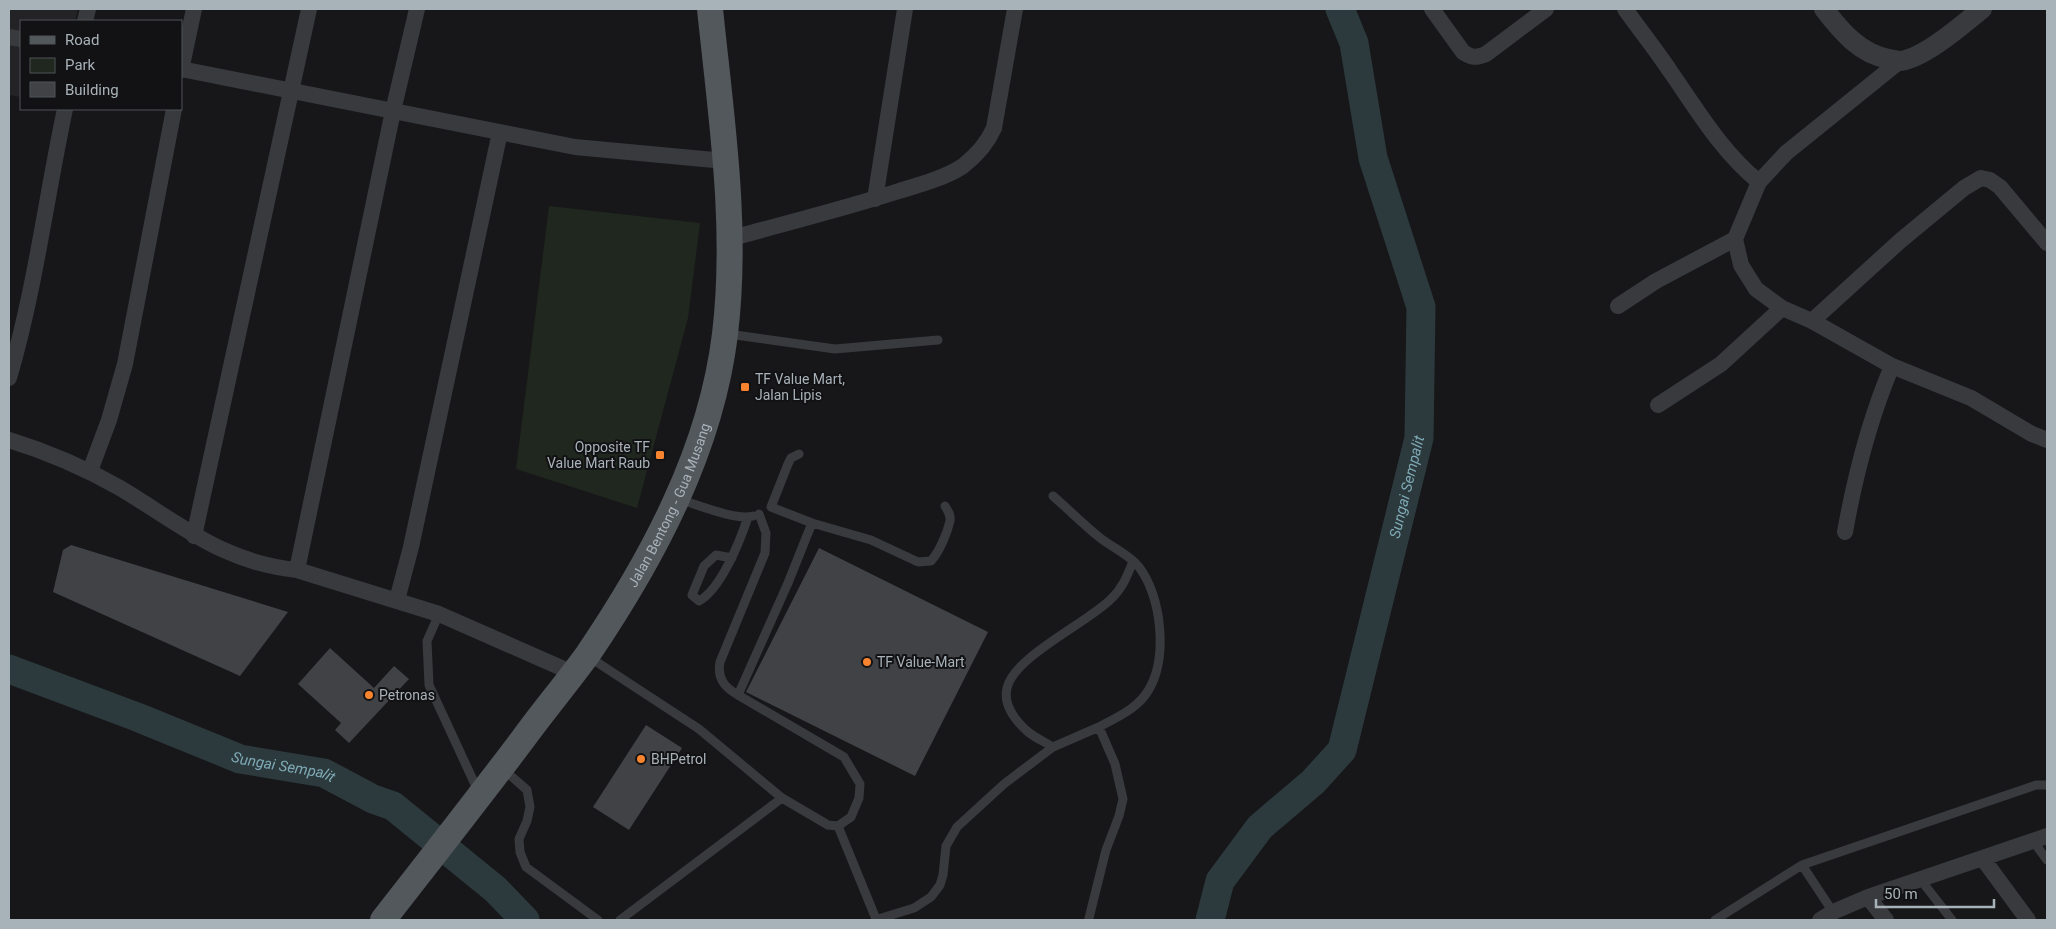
<svg xmlns="http://www.w3.org/2000/svg" width="2056" height="929" font-family="Roboto,sans-serif">
<style>
.built{fill:#232326}
.green{fill:#1f271e}
.lines{fill:none;stroke-linecap:round;stroke-linejoin:round}
.river{stroke:#2c3a3d;stroke-width:29}
.building{fill:#414246}
.service{stroke:#383a3e;stroke-width:9}
.minor{stroke:#383a3e;stroke-width:16}
.tertiary{stroke:#383a3e;stroke-width:20}
.primary{stroke:#53585d;stroke-width:26}
.poi-dot{fill:#f9842f;stroke:#121214;stroke-width:2}
.labels{text-anchor:middle;stroke-width:4;stroke-linejoin:round;paint-order:stroke}
.poi-label{font-size:14px;fill:#a8b2b9;stroke:#121214;text-anchor:start}
.street-label{font-size:14px;fill:#a8b2b9;stroke:#121214}
.water-label{font-size:15px;font-style:italic;fill:#7ea9b5;stroke:#121214}
</style>
<rect width="100%" height="100%" fill="#171719"/>
<path class="built" d="M9 9H78L75 21H21V97L9 95Z"/>
<path class="green" d="M549 206 700 223 688 318 637 508 516 469Z"/>
<g class="lines">
<g class="river">
<path id="s1" d="M9 669 137 717 240 759 324 773 373 799 393 806 495 889 525 920"/>
<path id="s2" d="M1210 920 1220 881 1260 827 1313 782 1342 750 1419 438 1421 307 1373 158 1354 43 1340 9"/>
</g>
</g>
<path class="building" d="M71 545 288 612 240 676 53 592 63 550Z
M819 548 988 632 915 776 746 692Z
M330 648 374 688 394 666 409 679 349 743 335 730 341 723 298 684Z
M646 725 682 748 629 830 593 807Z"/>
<g class="lines">
<path class="service" d="M728 334 835 349 938 340
M799 454 791 458 788 464 771 507 812 523 871 540 918 562 931 561C939 552 947 534 950 521 951 515 948 511 945 506
M1053 496C1068 509 1083 524 1099 537 1111 547 1129 554 1139 567 1162 597 1168 659 1148 691 1137 709 1117 717 1099 727L1115 764 1123 799 1119 816 1106 850 1089 918
M678 499C696 504 736 521 753 516
M732 558 716 555 704 566 692 595 699 601C721 589 740 541 748 517
M439 614 427 641 429 685 479 793
M589 657 699 729 782 798
M738 695C724 687 717 678 720 662L765 553 766 533 759 514
M1053 747C1045 742 1035 738 1027 731 1016 721 1003 705 1007 688 1014 657 1085 624 1110 600 1122 589 1127 577 1133 561
M503 769 527 790 530 807 527 821 519 839 520 852 526 867 598 920
M838 826 876 919
M2033 841 2047 860
M1802 865 1833 912
M1920 879 1952 920
M620 920 782 798 828 825 838 826 851 817 859 798 860 784 844 757 738 695 788 583 812 523
M875 920 914 908 931 897 940 885 943 875 946 846 957 827 1004 784 1053 747 1099 727
M1715 920 1802 865 2036 785H2047"/>
<path class="minor" d="M1432 9 1463 52C1472 58 1476 58 1486 54L1546 9
M1625 9C1640 30 1656 50 1670 71 1698 111 1721 151 1759 182
M85 21 88 9
M9 37 21 39
M1900 61 1786 153 1759 182 1735 239 1741 265 1756 289 1782 308 1812 321 1892 366 1971 398 2032 434 2047 440
M181 69 575 147 725 161
M181 70 194 9
M875 199 905 9
M729 239C786 223 843 209 899 191 919 185 945 178 963 166 977 155 987 144 994 128L1015 9
M1618 306 1656 281 1735 239
M1812 321 1900 241 1964 188 1981 178 1990 180 2000 187 2047 243
M9 378C35 290 46 198 65 109
M1658 405 1721 364 1782 308
M9 440C48 452 85 468 120 488 182 525 221 562 297 570L439 614 573 673
M90 471 109 420 125 364 174 109
M1845 532C1855 476 1870 418 1892 366
M194 536 309 9
M297 570 393 111 417 9
M397 600 411 547 500 132
M1983 859 2028 920
M1868 897 1886 920
M1820 920 1833 912 1868 897 2047 836"/>
<path class="tertiary" d="M1824 9C1841 31 1860 54 1889 59 1893 60 1898 61 1901 61 1926 57 1962 25 1982 9"/>
<path class="primary" id="s3" d="M383 920C430 860 477 800 523 739 544 710 567 683 588 654 653 558 711 450 725 334 738 226 721 116 710 9"/>
</g>
<g class="poi-dot">
<rect x="740" y="382" width="10" height="10" rx="2.5"/>
<rect x="655" y="450" width="10" height="10" rx="2.5"/>
<circle cx="867" cy="662" r="5"/>
<circle cx="369" cy="695" r="5"/>
<circle cx="641" cy="759" r="5"/>
</g>
<g class="labels">
<g class="poi-label">
<text x="755" y="384">TF Value Mart,<tspan x="755" dy="16">Jalan Lipis</tspan></text>
<text x="650" y="452" text-anchor="end">Opposite TF<tspan x="650" dy="16">Value Mart Raub</tspan></text>
<text x="877" y="667">TF Value-Mart</text>
<text x="379" y="700">Petronas</text>
<text x="651" y="764">BHPetrol</text>
</g>
<g class="street-label">
<text dy="5" stroke="none"><textPath href="#s3" startOffset="506">Jalan Bentong - Gua Musang</textPath></text>
</g>
<g class="water-label">
<text dy="5" stroke="none"><textPath href="#s2" startOffset="491">Sungai Sempalit</textPath></text>
<text dy="5" stroke="none"><textPath href="#s1" startOffset="292">Sungai Sempalit</textPath></text>
</g>
</g>
<rect width="2056" height="929" fill="none" stroke="#a8b2b9" stroke-width="20"/>
<rect x="20" y="20" width="162" height="90" fill="#121214" stroke="#4e5256"/>
<rect x="30" y="36" width="25" height="8" fill="#53585d" stroke="#4e5256"/>
<text x="65" y="45" font-size="15" fill="#a8b2b9">Road</text>
<rect x="30" y="58" width="25" height="15" fill="#1f271e" stroke="#4e5256"/>
<text x="65" y="70" font-size="15" fill="#a8b2b9">Park</text>
<rect x="30" y="82" width="25" height="15" fill="#414246" stroke="#4e5256"/>
<text x="65" y="95" font-size="15" fill="#a8b2b9">Building</text>
<path d="M1876 899v8h118v-8" fill="none" stroke="#a8b2b9" stroke-width="2.5"/>
<text x="1884" y="899" font-size="15" fill="#a8b2b9" stroke="#121214" stroke-width="4" paint-order="stroke">50 m</text>
</svg>
